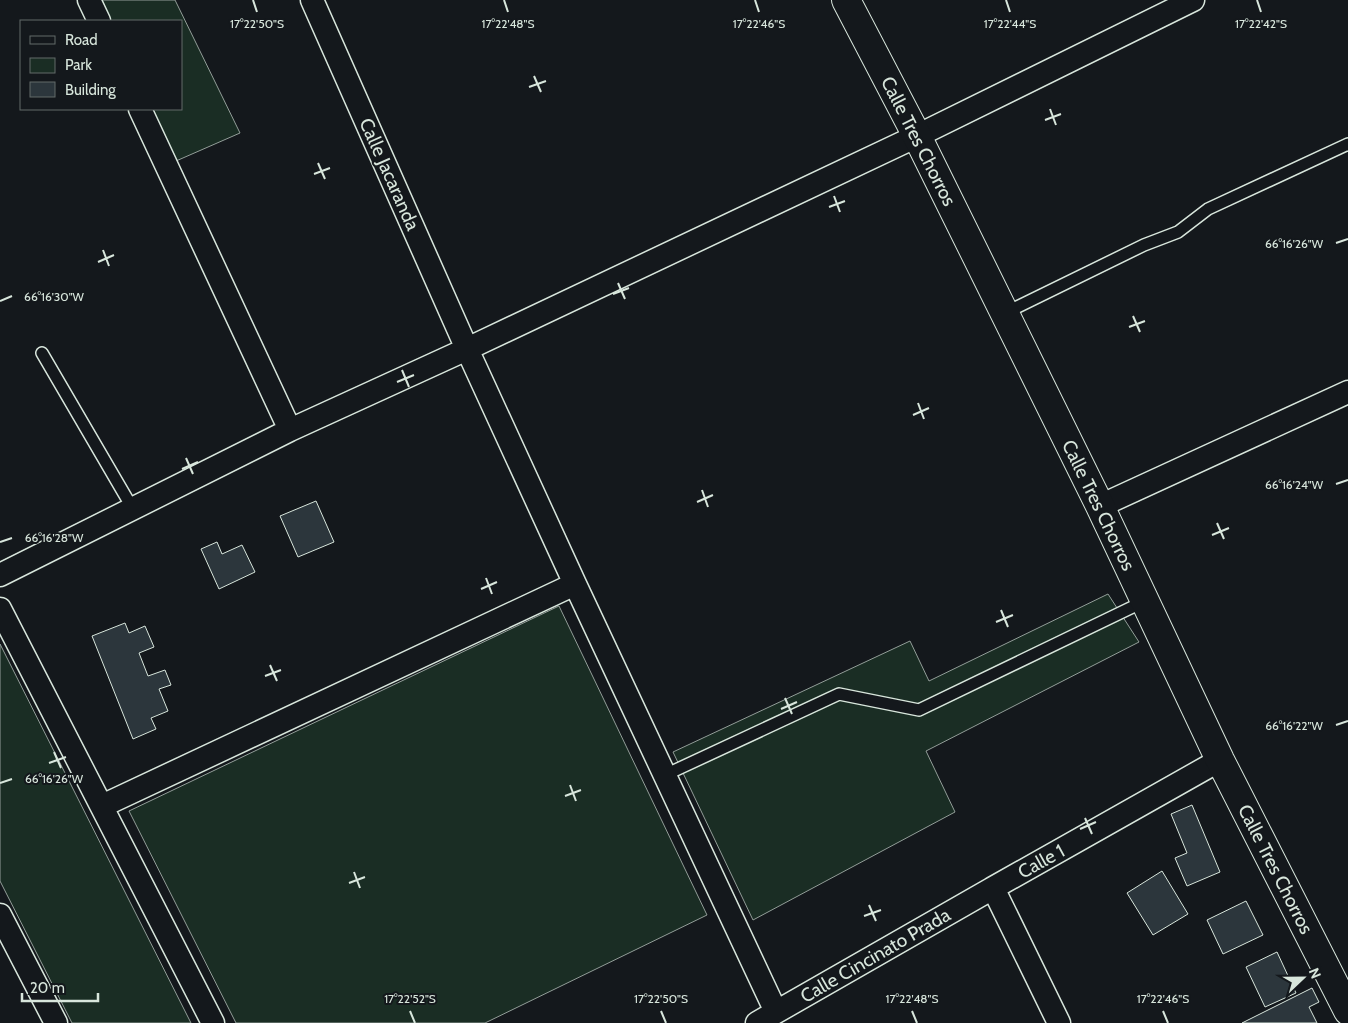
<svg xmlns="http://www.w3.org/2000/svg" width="1348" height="1023" font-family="Cabin,sans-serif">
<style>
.green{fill:#1a2d24;stroke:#939e99}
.building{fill:#2c363c;stroke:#d8e6dc}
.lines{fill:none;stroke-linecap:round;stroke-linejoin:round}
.service-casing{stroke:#d8e6dc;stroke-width:14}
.minor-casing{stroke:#d8e6dc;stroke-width:25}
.secondary-casing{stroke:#d8e6dc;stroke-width:30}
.service{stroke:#14181c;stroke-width:11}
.minor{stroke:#14181c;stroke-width:22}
.secondary{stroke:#14181c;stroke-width:28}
.ticks{fill:none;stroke:#d8e6dc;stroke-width:2}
.labels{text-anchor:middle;stroke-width:4;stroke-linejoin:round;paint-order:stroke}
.street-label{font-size:19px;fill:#d8e6dc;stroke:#14181c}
.ticks-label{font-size:12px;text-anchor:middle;fill:#d8e6dc;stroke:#14181c;stroke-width:4;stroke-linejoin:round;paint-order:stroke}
</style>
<rect width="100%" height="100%" fill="#14181c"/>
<path class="green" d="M102 0H175L240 133 176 161 152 109H181V21H111Z
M1108 594 1139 642 926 751 955 812 753 920 673 752 910 641 929 681Z
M559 606 707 915 485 1023H236L129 811Z
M0 644 191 1023H72L0 881Z"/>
<path class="building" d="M316 501 334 542 298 557 280 516Z
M217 542 222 554 242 545 255 572 219 589 201 549Z
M125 623 129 633 145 626 154 647 139 653 148 676 165 670 171 685 159 689 168 711 151 718 156 729 133 739 92 636Z
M1192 805 1220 872 1187 886 1175 858 1187 853 1171 814Z
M1162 871 1188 914 1153 935 1127 893Z
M1246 901 1263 935 1223 954 1207 920Z
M1277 952 1296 993 1265 1007 1246 967Z
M1312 988 1319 1002 1309 1007 1317 1023H1242Z"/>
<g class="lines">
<defs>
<path id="service" d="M1005 313 1144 245 1178 232 1208 209 1348 144V145
M42 353 133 509
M665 775 839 694 919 710 1145 601"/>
<path id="minor" d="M89 0 99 21
M312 0 467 349 575 584 776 1012
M140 109 290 430
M1100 506 1348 392
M0 575 290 430 467 349 917 136 1193 0
M0 609 213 1023
M102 806 575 584
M0 915 56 1023
M757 1023 993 888
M1059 1023 993 888 1220 760"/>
<path id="secondary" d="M846 0 917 136 1100 506 1220 760 1348 1011"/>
</defs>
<use href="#service" class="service-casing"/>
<use href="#minor" class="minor-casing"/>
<use href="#secondary" class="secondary-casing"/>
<use href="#service" class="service"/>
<use href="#minor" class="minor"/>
<use href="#secondary" class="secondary"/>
</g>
<path class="ticks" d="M253 0 257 12M504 0 508 12M755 0 759 12M1006 0 1010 12M1257 0 1261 12M534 76 541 92M529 87 546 81M1050 109 1056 125M1045 120 1061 114M318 163 325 179M314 174 330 168M834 196 840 212M829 207 845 201M1336 243 1348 239M103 250 109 266M98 262 114 255M618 283 625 299M613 294 629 288M0 301 12 296M1133 316 1140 332M1129 327 1145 321M402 370 409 387M397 382 414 375M918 403 924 419M913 415 929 408M186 458 193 474M182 469 198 462M1336 484 1348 480M702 490 708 507M697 502 713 495M1217 523 1224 539M1212 535 1229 528M0 542 12 538M486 578 492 594M481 589 497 582M1001 610 1008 627M996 622 1013 615M270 665 277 681M265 676 281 670M785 698 792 714M781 709 797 702M1336 725 1348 721M54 752 61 768M49 763 66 757M0 783 12 779M570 785 576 801M565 796 581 790M1085 818 1092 834M1080 829 1096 822M354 872 360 888M349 883 365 877M869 905 876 921M864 916 881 910M410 1011 415 1023M661 1011 666 1023M912 1011 917 1023M1163 1011 1168 1023"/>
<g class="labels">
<g class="street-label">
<text transform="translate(919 141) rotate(63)" y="7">Calle Tres Chorros</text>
<text transform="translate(390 174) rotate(66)" y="7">Calle Jacaranda</text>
<text transform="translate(1099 505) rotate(64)" y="7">Calle Tres Chorros</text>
<text transform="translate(1041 861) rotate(-29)" y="7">Calle 1</text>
<text transform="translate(1276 869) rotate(63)" y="7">Calle Tres Chorros</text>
<text transform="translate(875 955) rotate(-30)" y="7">Calle Cincinato Prada</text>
</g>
</g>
<g class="ticks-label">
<text x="257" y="28">17°22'50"S</text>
<text x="508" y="28">17°22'48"S</text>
<text x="759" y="28">17°22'46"S</text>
<text x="1010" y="28">17°22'44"S</text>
<text x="1261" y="28">17°22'42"S</text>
<text x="1294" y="248">66°16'26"W</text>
<text x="54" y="301">66°16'30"W</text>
<text x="1294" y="489">66°16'24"W</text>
<text x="54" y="542">66°16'28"W</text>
<text x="1294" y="730">66°16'22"W</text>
<text x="54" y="783">66°16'26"W</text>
<text x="410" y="1003">17°22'52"S</text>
<text x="661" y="1003">17°22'50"S</text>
<text x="912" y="1003">17°22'48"S</text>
<text x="1163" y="1003">17°22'46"S</text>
</g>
<rect x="20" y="20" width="162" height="90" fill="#14181c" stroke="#626a69"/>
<rect x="30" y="36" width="25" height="8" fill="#14181c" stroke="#626a69"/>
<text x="65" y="45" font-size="15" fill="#d8e6dc">Road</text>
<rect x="30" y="58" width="25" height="15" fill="#1a2d24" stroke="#626a69"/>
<text x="65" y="70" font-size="15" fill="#d8e6dc">Park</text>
<rect x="30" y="82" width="25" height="15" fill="#2c363c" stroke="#626a69"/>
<text x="65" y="95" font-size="15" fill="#d8e6dc">Building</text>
<g transform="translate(1303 978) rotate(68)" stroke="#14181c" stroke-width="4" paint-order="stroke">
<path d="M0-4L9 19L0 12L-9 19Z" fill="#d8e6dc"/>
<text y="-8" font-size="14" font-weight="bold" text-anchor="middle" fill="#d8e6dc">N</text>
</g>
<path d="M22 993v8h76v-8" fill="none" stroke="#d8e6dc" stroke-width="2.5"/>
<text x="30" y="993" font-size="15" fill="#d8e6dc" stroke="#14181c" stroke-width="4" paint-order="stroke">20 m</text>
</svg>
